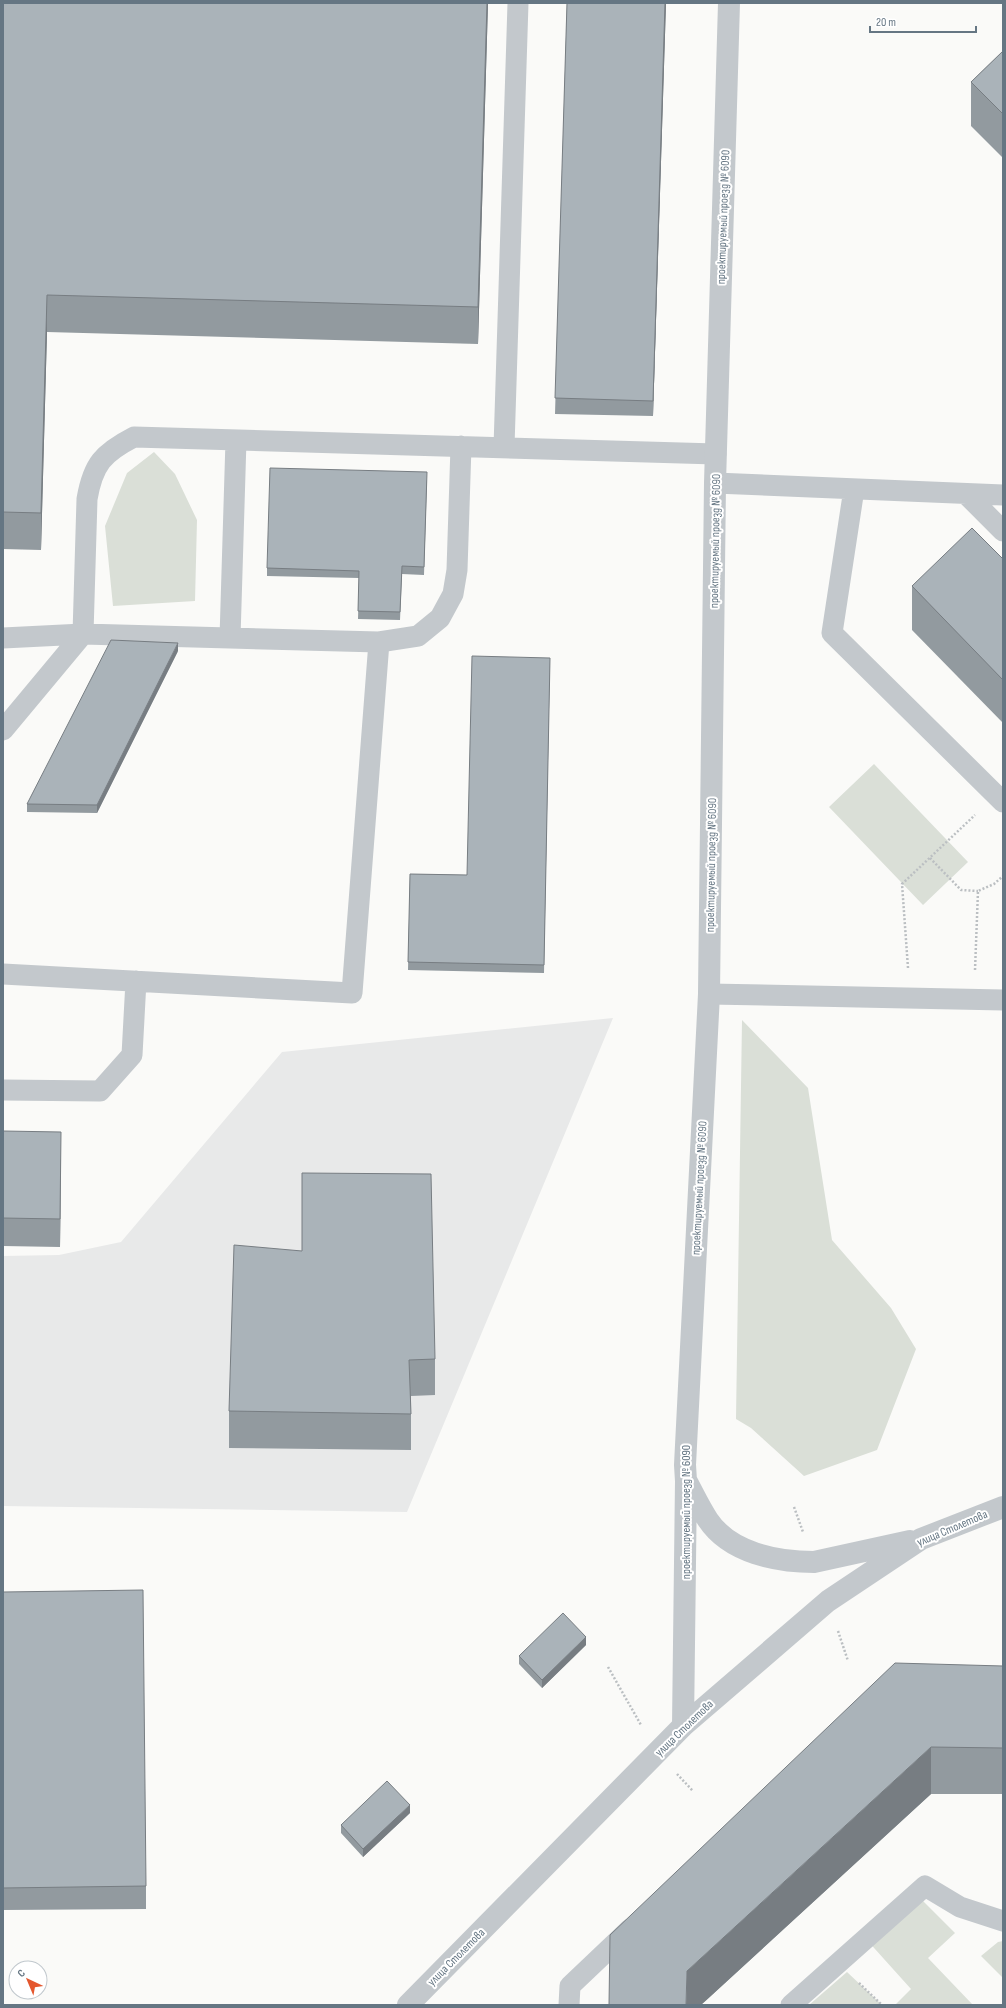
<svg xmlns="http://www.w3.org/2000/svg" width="1006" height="2008" font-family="'Sofia Sans Condensed',sans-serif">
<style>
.built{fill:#e8e9e9}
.green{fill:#dadfd7}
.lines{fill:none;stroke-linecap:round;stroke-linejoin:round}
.path{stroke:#bbbfc2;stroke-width:2.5;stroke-dasharray:2 2;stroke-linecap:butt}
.service{stroke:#c3c8cc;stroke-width:21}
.minor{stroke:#c3c8cc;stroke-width:22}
.wall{fill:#929a9f}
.shaded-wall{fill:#777d82}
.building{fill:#aab3b9;stroke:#777d82}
.labels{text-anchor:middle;stroke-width:4;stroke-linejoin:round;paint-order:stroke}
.street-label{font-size:12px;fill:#657683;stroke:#fff}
</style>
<rect width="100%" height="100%" fill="#fafaf8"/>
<path class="built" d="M613 1018 407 1512 3 1506V1256L59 1255 121 1242 282 1052Z"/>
<path class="green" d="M154 452 175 474 197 520 195 601 113 606 105 526 127 473Z
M874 764 968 862 923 905 829 807Z
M742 1020 808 1088 832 1240 891 1308 916 1349 877 1450 804 1476 751 1428 736 1419Z
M916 1894 955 1933 928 1958 973 2005H895L911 1989 866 1939Z
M1003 1941V1978L981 1956 998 1942Z
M847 1972 882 2005H809Z"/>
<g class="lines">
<path class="path" d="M930 858 961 890 978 891
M908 968 902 884 975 815
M975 970 978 891 994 884 1003 876
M794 1507 803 1532
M838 1631 848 1661
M608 1667 641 1725
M677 1774 693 1791
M859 1983 882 2005"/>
<path class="service" d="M504 447 518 3
M715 483 1003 495
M854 489 832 633 1003 802
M966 494 1003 531
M3 638 83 634 230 638 236 440
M230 638 379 642 418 636 440 618 453 594 457 570 461 446
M3 730 83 634 87 499C93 464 103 453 134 437L716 454
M3 974 352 993 379 642
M709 994 1003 1000
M3 1090 100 1091 132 1055 136 981
M569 2005 570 1986 630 1929
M791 2005 925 1886 960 1907 1003 1921"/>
<path class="minor" d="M687 1482C694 1495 700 1508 708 1520 730 1553 777 1562 814 1562L910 1541
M683 1726 686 1481 685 1465 709 994 715 483 729 3
M408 2005 683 1726 828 1601 921 1539 1003 1507"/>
</g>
<path class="wall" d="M3 3H488L478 344 47 332 41 550 3 549Z
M567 3H666L653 416 555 414Z
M1003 51V158L971 126V82Z
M427 480 424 575 402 574 400 620 358 619 359 578 267 576V568Z
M1003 559V723L912 630V586Z
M178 651 97 813 27 812V804Z
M550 658 544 973 408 970 410 874 467 875Z
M3 1131 61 1160 60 1247 3 1246Z
M302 1251 435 1359V1395L411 1396V1450L229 1448V1411Z
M3 1592 146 1886V1909L3 1910Z
M586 1645 542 1688 519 1664V1656Z
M1003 1666V1794H931L701 2005Z
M410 1813 363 1857 341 1833V1825Z"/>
<path class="shaded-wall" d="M487 3H488L478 344V307Z
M665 3H666L653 416V401Z
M47 295V332L41 550V513Z
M178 643V651L97 813V805Z
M61 1132V1160L60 1247V1219Z
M586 1637V1645L542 1688V1680Z
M931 1747V1794L701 2005H686L687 1971Z
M410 1805V1813L363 1857V1849Z"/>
<path class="building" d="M3 3H487L478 307 47 295 41 513 3 512Z
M567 3H665L653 401 555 398Z
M1003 51V114L971 82Z
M270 468 427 472 424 567 402 566 400 612 358 611 359 571 267 568Z
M972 528 1003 559V680L912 586Z
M111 640 178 643 97 805 27 804Z
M472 656 550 658 544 965 408 962 410 874 467 875Z
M3 1131 61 1132 60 1219 3 1218Z
M302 1173 431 1174 435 1359 409 1360 411 1414 229 1411 234 1245 302 1251Z
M143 1590 146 1886 3 1888V1592Z
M563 1613 586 1637 542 1680 519 1656Z
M895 1663 1003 1666V1748L931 1747 687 1971 686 2005H609L610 1935Z
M387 1781 410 1805 363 1849 341 1825Z"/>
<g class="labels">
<g class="street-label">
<text transform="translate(723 217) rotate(-88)" y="4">проектируемый проезд № 6090</text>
<text transform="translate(715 541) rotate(-89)" y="4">проектируемый проезд № 6090</text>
<text transform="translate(711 865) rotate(-89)" y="4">проектируемый проезд № 6090</text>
<text transform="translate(699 1188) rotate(-87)" y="4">проектируемый проезд № 6090</text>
<text transform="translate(686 1512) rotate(-90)" y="4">проектируемый проезд № 6090</text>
<text transform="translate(952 1528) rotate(-23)" y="4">улица Столетова</text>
<text transform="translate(684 1728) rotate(-44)" y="4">улица Столетова</text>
<text transform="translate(456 1957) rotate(-45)" y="4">улица Столетова</text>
</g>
</g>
<rect width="1006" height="2008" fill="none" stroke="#657683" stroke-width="8"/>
<g transform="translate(28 1980) rotate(316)"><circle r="19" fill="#ffffff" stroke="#c1c8cd"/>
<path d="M0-3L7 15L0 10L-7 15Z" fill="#e4572e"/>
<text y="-6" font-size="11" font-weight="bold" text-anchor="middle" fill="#657683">С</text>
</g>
<path d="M870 26v6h106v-6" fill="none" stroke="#657683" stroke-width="2"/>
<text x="876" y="26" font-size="12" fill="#657683" stroke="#ffffff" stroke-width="3" paint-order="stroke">20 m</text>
</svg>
